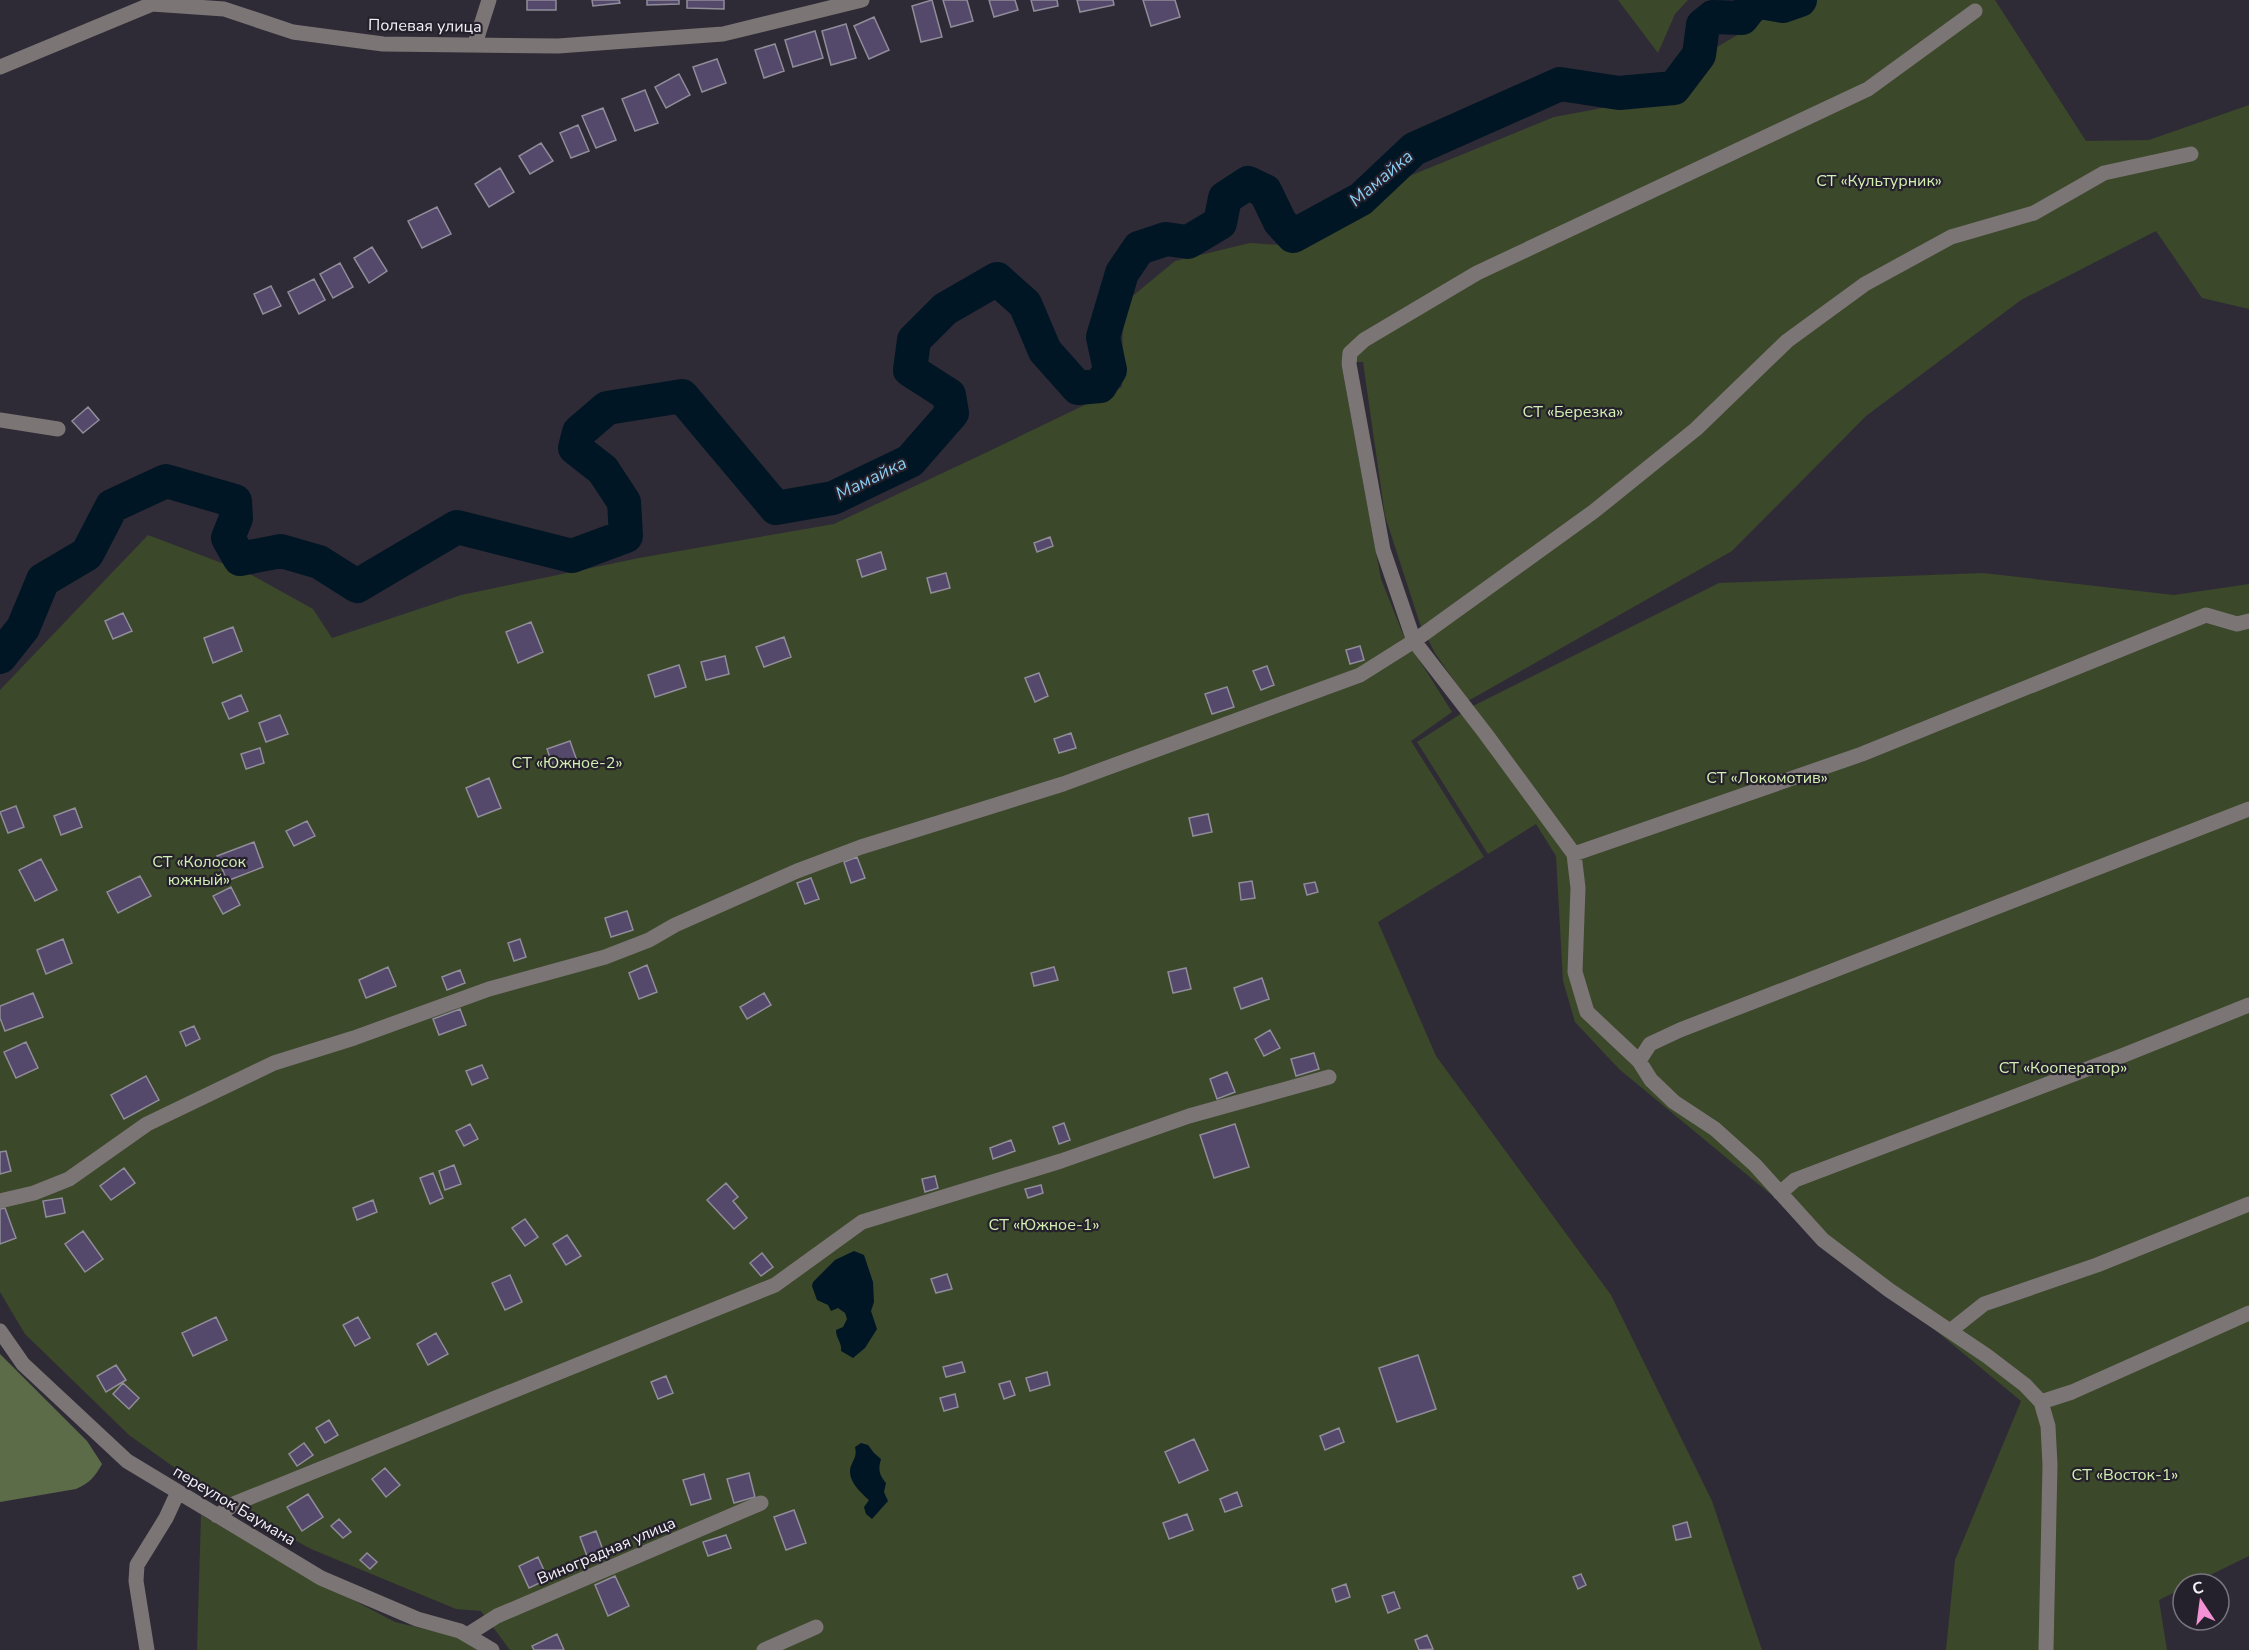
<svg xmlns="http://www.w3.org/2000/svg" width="2249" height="1650" font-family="'Nunito Sans',sans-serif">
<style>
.green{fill:#3b482a}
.forest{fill:#5c6c49}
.water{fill:#001624}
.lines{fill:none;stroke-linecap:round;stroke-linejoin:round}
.river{stroke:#001624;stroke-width:34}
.building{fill:#54496b;stroke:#908c9a;stroke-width:1.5}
.minor{stroke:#7c7575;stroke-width:15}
.labels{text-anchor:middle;stroke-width:4.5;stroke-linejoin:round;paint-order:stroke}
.street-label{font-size:16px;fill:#f4f1f9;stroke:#25212c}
.park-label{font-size:16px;fill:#d3efb1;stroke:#25212c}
.water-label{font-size:18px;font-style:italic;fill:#89cdf2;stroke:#25212c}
</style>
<rect width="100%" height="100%" fill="#2f2b36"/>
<path class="green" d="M1618 0H1688L1675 14 1658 53Z
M1797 0H1995L2086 141 2149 140 2249 105V309L2202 298 2156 231 2021 300 1866 416 1732 551 1468 701 1435 653 1420 624 1385 516 1363 362H1341L1381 579 1403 634 1452 712 1411 741 1484 857 1378 922 1436 1056 1611 1295 1712 1501 1762 1650H510L481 1611 456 1609 311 1549 214 1496 129 1435 25 1334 0 1292V690L148 535 248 573 313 609 332 638 461 595 639 558 834 524 981 455 1122 387 1123 304 1175 261 1250 243 1297 246 1402 179 1554 117 1672 95 1717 47Z
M1983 573 2174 595 2249 584V1556L2192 1584H2183V1588L2159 1600 2167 1650H1946L1955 1560 2021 1401 1619 1069 1575 1022 1563 981 1556 856 1536 824 1488 854 1417 742 1473 706 1719 583Z
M201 1515 294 1569 395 1622 458 1637 477 1650H197Z"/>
<path class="forest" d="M0 1354 87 1441 102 1464C95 1477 89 1483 76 1489L0 1502Z"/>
<path class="water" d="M854 1251 864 1255 873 1282 874 1302 871 1311 877 1329 865 1348 853 1358 841 1351C842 1342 836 1339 836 1330L843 1327 847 1319 845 1313 838 1308 831 1311 828 1305 817 1300 812 1286 813 1282 835 1260Z
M861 1443 868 1445 874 1453 881 1459C878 1470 879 1474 886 1483L884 1492 888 1501 872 1519 866 1514 864 1507 869 1500C860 1492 846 1479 851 1466 854 1458 857 1456 855 1447Z"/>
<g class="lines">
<path class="river" d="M0 657 23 628 43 580 87 554 112 506 166 481 235 501 236 518 228 538 240 559 281 551 319 562 357 586 457 527 572 556 626 536 624 502 603 470 575 448 579 432 607 408 682 396 776 508 833 498 910 461 952 413 949 395 910 370 914 340 945 309 997 279 1025 304 1045 351 1078 388 1100 386 1110 370 1103 337 1122 273 1139 248 1166 239 1188 242 1220 223 1225 198 1248 183 1265 191 1280 222 1293 236 1361 199 1414 149 1560 84 1619 93 1674 88 1699 55 1703 25 1713 17 1742 18 1755 1 1783 6 1800 0"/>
</g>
<path class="building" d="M527 0H556V10H527Z
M592 0H619L620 3 593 6Z
M647 0H679V4L647 5Z
M687 0H724V9L687 8Z
M932 0 942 37 921 42 912 6Z
M943 0H967L973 21 951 27Z
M989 0H1015L1018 10 994 17Z
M1031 0H1057L1058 6 1034 11Z
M1077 0H1113L1114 5 1080 12Z
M1143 0H1175L1180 17 1151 26Z
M874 17 889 50 869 59 854 26Z
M846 24 856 58 831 65 822 31Z
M815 31 823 58 793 67 785 40Z
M775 44 784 71 764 78 755 50Z
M717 59 726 83 702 92 693 67Z
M679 74 690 95 666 108 655 87Z
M645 90 658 123 635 131 622 99Z
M603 108 616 140 596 148 582 116Z
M578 125 589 151 571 158 560 133Z
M541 143 553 161 530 174 519 156Z
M500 168 514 192 489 207 475 184Z
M437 207 451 234 422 248 408 221Z
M372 247 387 271 369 283 354 258Z
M340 263 353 287 333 298 320 274Z
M314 279 325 300 299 314 288 292Z
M271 286 281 306 263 314 254 294Z
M88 407 99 420 83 433 72 421Z
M1050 537 1053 546 1037 552 1034 543Z
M881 552 886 569 862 577 857 560Z
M946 573 950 588 931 593 927 578Z
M123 613 132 631 113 639 105 621Z
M531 622 543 652 518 663 506 632Z
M233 627 242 651 213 663 204 638Z
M784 637 791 657 764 667 756 647Z
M1360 646 1364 660 1350 664 1346 650Z
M725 656 729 674 706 680 701 662Z
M679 665 686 687 655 697 648 675Z
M1267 666 1274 685 1261 690 1253 671Z
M1039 673 1048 696 1035 702 1025 678Z
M1227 687 1234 707 1212 714 1205 694Z
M241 695 248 711 229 719 222 703Z
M280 715 288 734 266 742 259 723Z
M1071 733 1076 748 1059 753 1054 739Z
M570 741 577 761 554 769 547 749Z
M260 748 264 763 246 769 241 754Z
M489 778 501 808 478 817 466 788Z
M16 806 24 827 8 833 0 812Z
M75 808 82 827 61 835 54 816Z
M1208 814 1212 832 1193 836 1189 818Z
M307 821 315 836 294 846 286 831Z
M254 842 263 867 227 881 217 856Z
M857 857 865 878 851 883 844 862Z
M41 859 57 890 35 901 19 870Z
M140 876 151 896 118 913 107 892Z
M811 878 819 899 805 904 797 883Z
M1252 881 1255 898 1241 900 1239 883Z
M1315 882 1318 892 1307 895 1304 884Z
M231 887 240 905 223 914 213 896Z
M627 911 633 930 611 937 605 918Z
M63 939 72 963 46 974 37 950Z
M520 939 526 957 514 961 508 943Z
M647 965 657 992 639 999 629 973Z
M388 967 396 986 366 998 359 980Z
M1054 967 1058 980 1034 986 1031 973Z
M1186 968 1191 989 1173 993 1168 972Z
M460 970 465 983 447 990 442 977Z
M1262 978 1269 999 1241 1009 1234 988Z
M33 993 43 1017 5 1031 0 1018V1006Z
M764 993 771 1005 747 1019 740 1007Z
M460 1009 466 1025 439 1035 433 1019Z
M194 1026 200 1039 186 1046 180 1032Z
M1270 1030 1280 1048 1264 1056 1255 1039Z
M26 1042 38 1068 16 1078 4 1052Z
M1314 1053 1319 1069 1296 1076 1291 1059Z
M482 1065 488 1078 472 1085 466 1071Z
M1227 1072 1235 1092 1217 1099 1210 1079Z
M146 1076 159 1100 124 1119 111 1095Z
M1064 1123 1070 1140 1059 1144 1053 1127Z
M470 1124 478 1139 464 1146 456 1131Z
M1235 1124 1249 1167 1214 1178 1200 1135Z
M1011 1140 1015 1151 993 1159 990 1148Z
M6 1151 11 1171 0 1174V1152Z
M454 1165 461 1184 445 1190 439 1171Z
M124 1168 135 1183 111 1200 100 1186Z
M433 1173 443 1198 430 1204 420 1178Z
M935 1176 938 1188 925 1192 922 1179Z
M726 1183 738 1197 733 1201 747 1218 734 1229 707 1200Z
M1041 1185 1043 1193 1028 1198 1025 1189Z
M62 1198 65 1213 46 1217 43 1201Z
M373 1200 377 1212 357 1220 353 1208Z
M5 1208 16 1238 0 1244V1209Z
M525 1219 538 1237 525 1246 512 1228Z
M83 1231 103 1259 85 1272 65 1244Z
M567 1235 581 1256 566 1265 553 1244Z
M762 1253 773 1267 761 1276 750 1263Z
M947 1274 952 1289 936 1293 931 1279Z
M510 1275 522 1302 505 1310 492 1283Z
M216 1317 227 1340 193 1356 182 1333Z
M358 1317 370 1338 355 1346 343 1325Z
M436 1333 448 1354 428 1365 417 1344Z
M1418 1355 1436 1409 1397 1422 1379 1368Z
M962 1362 965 1372 946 1377 943 1367Z
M116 1365 126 1380 106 1392 97 1376Z
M1047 1372 1050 1385 1030 1391 1026 1378Z
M666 1376 673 1393 658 1399 651 1382Z
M1010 1381 1015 1395 1004 1399 999 1384Z
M123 1383 139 1398 129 1409 113 1394Z
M955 1394 958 1407 944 1411 940 1398Z
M329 1420 338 1435 325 1443 316 1428Z
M1339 1428 1344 1442 1325 1450 1320 1436Z
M1194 1439 1208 1470 1179 1483 1165 1452Z
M304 1443 313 1455 297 1466 289 1454Z
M385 1468 400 1485 386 1497 372 1479Z
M749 1473 755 1497 734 1503 727 1479Z
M704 1474 711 1499 691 1505 683 1480Z
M1237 1492 1242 1506 1225 1512 1220 1499Z
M308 1494 323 1517 302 1531 287 1507Z
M794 1510 806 1543 786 1550 774 1517Z
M1187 1514 1193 1530 1169 1539 1163 1523Z
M339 1519 351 1532 343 1538 331 1526Z
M1687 1522 1691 1537 1676 1540 1673 1526Z
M596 1531 603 1550 587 1556 580 1537Z
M726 1535 731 1548 708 1556 703 1542Z
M367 1553 377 1562 370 1569 360 1560Z
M538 1557 548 1579 529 1588 519 1566Z
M1581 1574 1586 1585 1578 1589 1573 1577Z
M615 1576 629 1606 608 1616 595 1585Z
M1346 1584 1350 1597 1336 1602 1332 1589Z
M1394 1592 1400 1608 1388 1613 1382 1596Z
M557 1634 564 1650H534L532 1646Z
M1427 1635 1433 1649 1419 1650 1415 1640Z"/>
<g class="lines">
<path class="minor" d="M475 44 489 0
M0 67 152 4 224 9 293 32 383 44 558 46 723 34 862 0
M0 420 58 429
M1574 854 1862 754 2206 615 2237 624 2249 621
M1639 1061 1587 1012 1575 972 1578 888 1574 854 1485 733 1414 641 1383 550 1349 364 1350 353 1364 340 1477 273 1868 89 1975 11
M1780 1193 1795 1180 2124 1055 2249 1005
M0 1201 34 1193 69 1179 147 1124 274 1063 354 1038 489 989 605 957 649 940 675 925 797 871 861 847 1063 784 1360 675 1414 641 1593 512 1696 429 1787 341 1865 284 1951 237 2034 213 2104 173 2191 154
M0 1331 23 1364 127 1461 321 1578 417 1619 460 1631 492 1650
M1950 1331 1984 1304 2097 1265 2249 1204
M2041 1402 2072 1392 2249 1313
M217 1516 236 1503 775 1285 862 1222 1061 1161 1189 1116 1329 1077
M467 1635 497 1616 761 1503
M147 1650 136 1581 137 1565 166 1518 178 1492
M764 1650 816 1627
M2046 1650 2050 1465 2048 1426 2041 1402 2025 1385 1987 1356 1889 1290 1823 1240 1755 1165 1715 1129 1674 1102 1651 1080 1639 1061 1650 1044 1680 1030 2249 809"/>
</g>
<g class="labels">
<g class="street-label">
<text transform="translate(425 25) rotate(1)" y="6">Полевая улица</text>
<text transform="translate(235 1505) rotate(31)" y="6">переулок Баумана</text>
<text transform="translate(606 1550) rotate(-23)" y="6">Виноградная улица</text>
</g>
<g class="park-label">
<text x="1879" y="186">СТ «Культурник»</text>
<text x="1573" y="417">СТ «Березка»</text>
<text x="567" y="768">СТ «Южное-2»</text>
<text x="1767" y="783">СТ «Локомотив»</text>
<text x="199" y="867">СТ «Колосок<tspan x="199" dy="18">южный»</tspan></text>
<text x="2063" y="1073">СТ «Кооператор»</text>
<text x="1044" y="1230">СТ «Южное-1»</text>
<text x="2125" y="1480">СТ «Восток-1»</text>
</g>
<g class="water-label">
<text transform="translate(1381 178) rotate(-40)" y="6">Мамайка</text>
<text transform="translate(871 478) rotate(-26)" y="6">Мамайка</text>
</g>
</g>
<g transform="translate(2201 1602) rotate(347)"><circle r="28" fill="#25212c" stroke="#78747e" stroke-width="1.5"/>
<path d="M0-4.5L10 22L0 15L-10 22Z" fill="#f491d4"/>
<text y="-9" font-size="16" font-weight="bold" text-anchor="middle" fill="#f4f1f9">С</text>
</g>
</svg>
